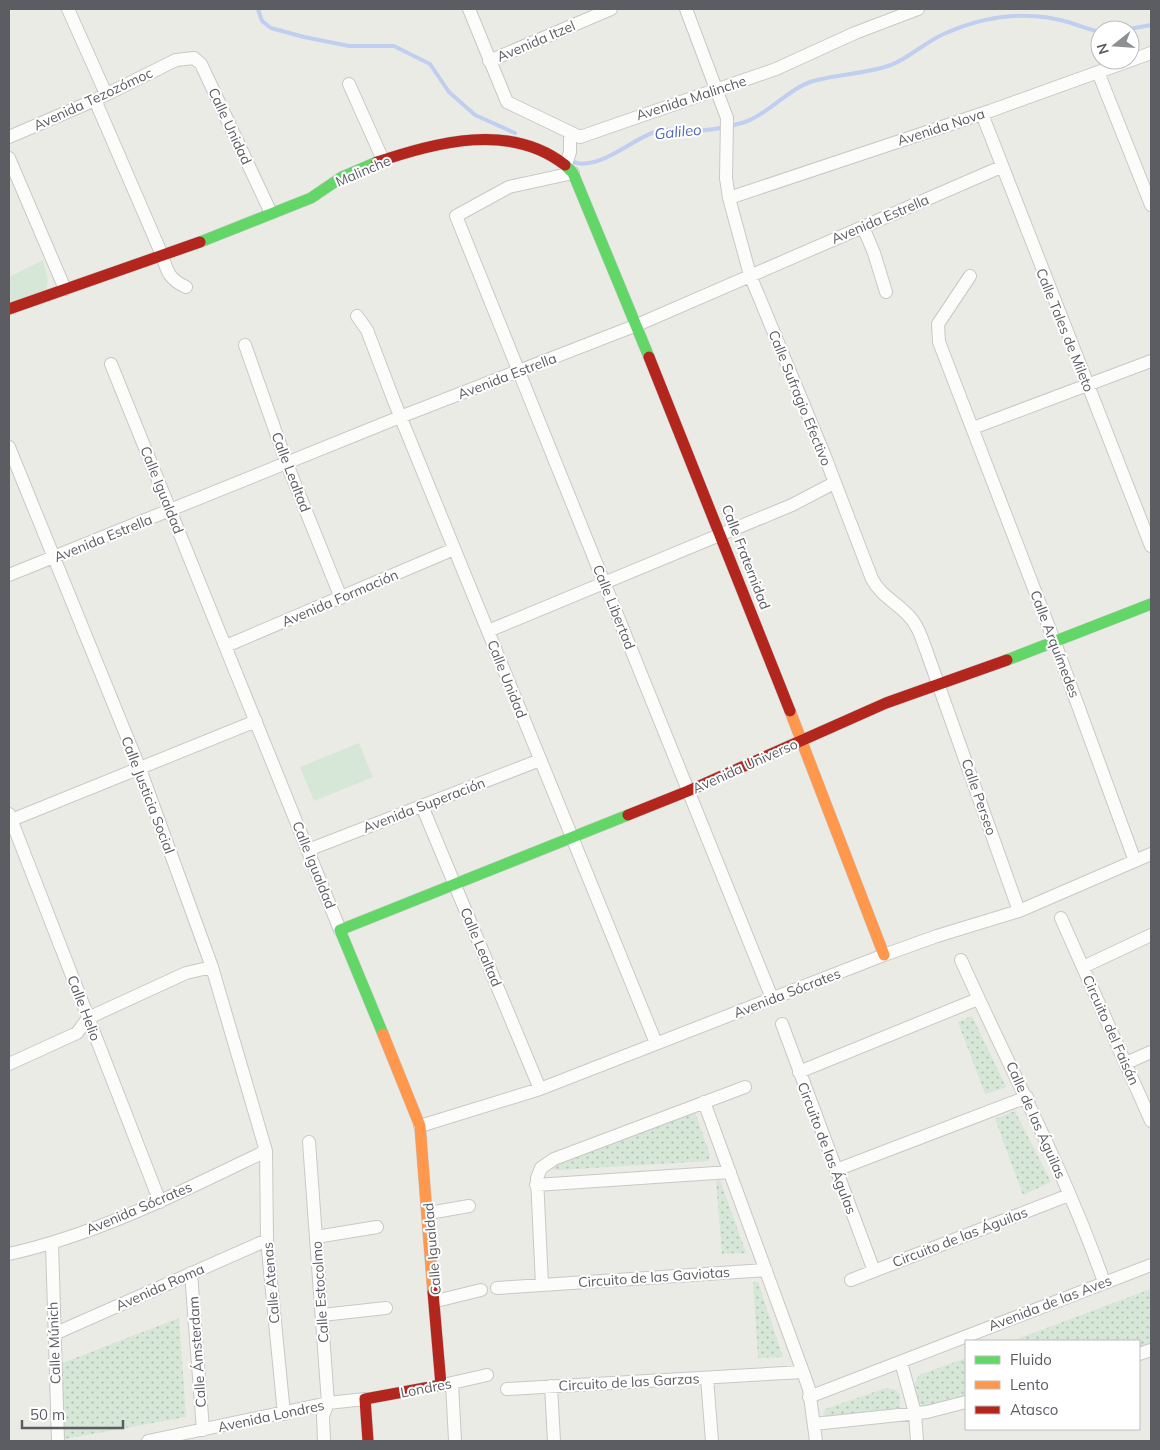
<svg xmlns="http://www.w3.org/2000/svg" width="1160" height="1450" font-family="Mulish,sans-serif">
<style>
.grass{fill:#d6e6d7}
.park{fill:url(#park-dots)}
.lines{fill:none;stroke-linecap:round;stroke-linejoin:round}
.stream{stroke:#c0cff0;stroke-width:4}
.street-casing{stroke:#c8c8c6;stroke-width:14}
.fast-casing{stroke:#c8c8c7;stroke-width:12}
.slow-casing{stroke:#c8c8c7;stroke-width:12}
.jam-casing{stroke:#c8c8c7;stroke-width:12}
.street{stroke:#fcfcfb;stroke-width:12}
.fast{stroke:#63d668;stroke-width:11}
.slow{stroke:#ff974d;stroke-width:11}
.jam{stroke:#b3261e;stroke-width:11}
.labels{text-anchor:middle;stroke-width:4;stroke-linejoin:round;paint-order:stroke}
.street-label{font-size:14px;fill:#5c5d63;stroke:#fff}
.water-label{font-size:15px;font-style:italic;fill:#536ab4;stroke:#fff}
</style>
<defs>
<pattern id="park-dots" width="8" height="8" patternUnits="userSpaceOnUse" patternTransform="scale(1.25)"><rect width="8" height="8" fill="#d6e6d7"/><path d="M2 2h.1M6 6h.1" fill="none" stroke="#b1beb2" stroke-width="1.8" stroke-linecap="round"/></pattern>
</defs>
<rect width="100%" height="100%" fill="#ebebe6"/>
<path class="grass" d="M43 260 48 280 46 291 9 304V277Z
M359 743 373 777 314 801 300 767Z"/>
<path class="park" d="M972 1016 1006 1087 985 1094 958 1022Z
M1015 1111 1051 1182 1023 1195 995 1119Z
M695 1112 710 1155 708 1161 559 1170 553 1169 557 1164Z
M720 1180 746 1253 722 1254 716 1181Z
M753 1282H758L783 1357 758 1358Z
M1151 1289V1353L1139 1356V1341H1012Z
M179 1318 186 1417 65 1439 60 1364Z
M966 1358V1405L926 1411 917 1400 913 1387 919 1375Z
M886 1388 896 1390 900 1395V1410L823 1417 825 1409Z"/>
<g class="lines">
<path class="stream" d="M258 9 262 21 271 28 304 37 349 46H394L430 64 449 92 475 115 515 133
M1124 30 1151 25
M573 162C598 171 630 141 652 133 663 128 674 130 685 131 705 131 727 128 745 122 770 113 788 89 813 81 838 74 866 74 891 65 911 57 926 41 946 33 985 16 1026 10 1068 22 1078 25 1089 30 1100 32"/>
<defs>
<path id="street" d="M68 9 106 94
M469 9 507 102 580 137 776 69 855 33 918 9
M686 9 727 118 726 178 729 198 750 275 824 454 872 579C881 596 896 602 908 615 917 624 921 636 925 647L1019 911
M489 61 611 9
M1098 72 1151 205
M349 84 383 160
M95 100 162 255C167 272 170 280 186 287
M982 114 1151 546
M9 137 95 100 176 60 194 58 201 64 271 213
M9 158 65 289
M566 165 570 152V134
M573 173 509 187 456 216 772 998
M729 198 990 111 1151 53
M863 227 874 253 886 292
M970 276 938 324 939 342 1055 643 1135 861
M357 316 367 330 394 401 656 1043
M245 345 287 464 341 598
M111 364 340 930
M973 428 1151 361
M9 447 140 769 212 967 266 1151 267 1240 284 1414
M9 575 400 417 637 325 1001 167
M488 631 792 505 834 483
M226 646 454 549
M422 806 540 1089
M9 814 160 1202
M9 821 256 721
M308 850 540 760
M1061 918 1151 1121
M961 960C1009 1067 1065 1171 1104 1282
M1083 967 1151 935
M782 1024 874 1271
M1126 1063 1151 1052
M9 1064 77 1033 88 1018 186 973 212 967
M799 1072 978 999
M704 1102 803 1372 809 1389 816 1441
M420 1126 540 1089 884 955 937 936 1019 911 1151 854
M309 1142 328 1403 323 1416 324 1441
M836 1170 1027 1097
M536 1185 730 1172
M429 1213 469 1206
M316 1237 377 1227
M52 1244 58 1441
M9 1254C99 1234 183 1191 266 1151
M191 1273 203 1430
M851 1280 1069 1195
M542 1285 537 1178 541 1168 554 1159 745 1087
M497 1288 766 1270
M436 1301 481 1290
M322 1315 386 1308
M54 1334 267 1240
M1139 1354 1151 1350
M901 1362 915 1413 917 1441
M707 1378 712 1441
M452 1383 455 1441
M443 1385 487 1375
M551 1386 554 1441
M507 1389 803 1372
M809 1397 1151 1265
M814 1424 927 1412 966 1402
M148 1441 328 1403 365 1399"/>
<path id="fast" d="M565 165 573 173 649 357
M200 242 311 198 342 177 377 162
M1007 660 1151 604
M383 1034 340 930 628 815"/>
<path id="slow" d="M790 711 884 955
M383 1034 420 1126 433 1292"/>
<path id="jam" d="M377 162C438 142 510 122 565 165
M9 309 200 242
M649 357 790 711
M628 815 688 791 886 703 1007 660
M368 1441 365 1399 441 1385 433 1292"/>
</defs>
<use href="#street" class="street-casing"/>
<use href="#fast" class="fast-casing"/>
<use href="#slow" class="slow-casing"/>
<use href="#jam" class="jam-casing"/>
<use href="#street" class="street"/>
<use href="#fast" class="fast"/>
<use href="#slow" class="slow"/>
<use href="#jam" class="jam"/>
</g>
<g class="labels">
<g class="street-label">
<text transform="translate(536 41) rotate(-23)" y="5">Avenida Itzel</text>
<text transform="translate(691 98) rotate(-18)" y="5">Avenida Malinche</text>
<text transform="translate(93 99) rotate(-25)" y="5">Avenida Tezozómoc</text>
<text transform="translate(230 126) rotate(65)" y="5">Calle Unidad</text>
<text transform="translate(941 127) rotate(-18)" y="5">Avenida Nova</text>
<text transform="translate(363 171) rotate(-23)" y="5">Malinche</text>
<text transform="translate(880 219) rotate(-23)" y="5">Avenida Estrella</text>
<text transform="translate(1065 330) rotate(68)" y="5">Calle Tales de Mileto</text>
<text transform="translate(507 376) rotate(-21)" y="5">Avenida Estrella</text>
<text transform="translate(800 398) rotate(68)" y="5">Calle Sufragio Efectivo</text>
<text transform="translate(291 472) rotate(69)" y="5">Calle Lealtad</text>
<text transform="translate(162 490) rotate(68)" y="5">Calle Igualdad</text>
<text transform="translate(103 538) rotate(-22)" y="5">Avenida Estrella</text>
<text transform="translate(746 557) rotate(69)" y="5">Calle Fraternidad</text>
<text transform="translate(340 598) rotate(-23)" y="5">Avenida Formación</text>
<text transform="translate(614 607) rotate(68)" y="5">Calle Libertad</text>
<text transform="translate(1055 644) rotate(69)" y="5">Calle Arquímedes</text>
<text transform="translate(507 679) rotate(68)" y="5">Calle Unidad</text>
<text transform="translate(745 766) rotate(-24)" y="5">Avenida Universo</text>
<text transform="translate(148 795) rotate(69)" y="5">Calle Justicia Social</text>
<text transform="translate(979 797) rotate(71)" y="5">Calle Perseo</text>
<text transform="translate(424 805) rotate(-21)" y="5">Avenida Superación</text>
<text transform="translate(314 865) rotate(68)" y="5">Calle Igualdad</text>
<text transform="translate(481 947) rotate(67)" y="5">Calle Lealtad</text>
<text transform="translate(787 993) rotate(-21)" y="5">Avenida Sócrates</text>
<text transform="translate(84 1008) rotate(69)" y="5">Calle Helio</text>
<text transform="translate(1111 1030) rotate(66)" y="5">Circuito del Faisán</text>
<text transform="translate(1036 1120) rotate(66)" y="5">Calle de las Águilas</text>
<text transform="translate(827 1148) rotate(69)" y="5">Circuito de las Águlas</text>
<text transform="translate(139 1208) rotate(-23)" y="5">Avenida Sócrates</text>
<text transform="translate(960 1237) rotate(-21)" y="5">Circuito de las Águilas</text>
<text transform="translate(432 1249) rotate(-95)" y="5">Calle Igualdad</text>
<text transform="translate(654 1277) rotate(-4)" y="5">Circuito de las Gaviotas</text>
<text transform="translate(271 1283) rotate(-95)" y="5">Calle Atenas</text>
<text transform="translate(160 1287) rotate(-24)" y="5">Avenida Roma</text>
<text transform="translate(320 1292) rotate(-94)" y="5">Calle Estocolmo</text>
<text transform="translate(1050 1303) rotate(-21)" y="5">Avenida de las Aves</text>
<text transform="translate(54 1343) rotate(-92)" y="5">Calle Múnich</text>
<text transform="translate(197 1352) rotate(-94)" y="5">Calle Ámsterdam</text>
<text transform="translate(629 1382) rotate(-3)" y="5">Circuito de las Garzas</text>
<text transform="translate(426 1388) rotate(-11)" y="5">Londres</text>
<text transform="translate(271 1416) rotate(-12)" y="5">Avenida Londres</text>
</g>
<g class="water-label">
<text transform="translate(678 132) rotate(-6)" y="5">Galileo</text>
</g>
</g>
<rect width="1160" height="1450" fill="none" stroke="#5c5d63" stroke-width="20"/>
<rect x="965" y="1340" width="175" height="90" fill="#ffffff" stroke="#bebec1"/>
<rect x="975" y="1356" width="25" height="8" fill="#63d668" stroke="#bebec1"/>
<text x="1010" y="1365" font-size="15" fill="#5c5d63">Fluido</text>
<rect x="975" y="1381" width="25" height="8" fill="#ff974d" stroke="#bebec1"/>
<text x="1010" y="1390" font-size="15" fill="#5c5d63">Lento</text>
<rect x="975" y="1406" width="25" height="8" fill="#b3261e" stroke="#bebec1"/>
<text x="1010" y="1415" font-size="15" fill="#5c5d63">Atasco</text>
<g transform="translate(1115 45) rotate(253)"><circle r="24" fill="#ffffff" stroke="#bebec1"/>
<path d="M0-4L9 19L0 12L-9 19Z" fill="#8e8f91"/>
<text y="-8" font-size="14" font-weight="bold" text-anchor="middle" fill="#5c5d63">N</text>
</g>
<path d="M22 1420v8h101v-8" fill="none" stroke="#5c5d63" stroke-width="2.5"/>
<text x="30" y="1420" font-size="15" fill="#5c5d63" stroke="#ffffff" stroke-width="4" paint-order="stroke">50 m</text>
</svg>
